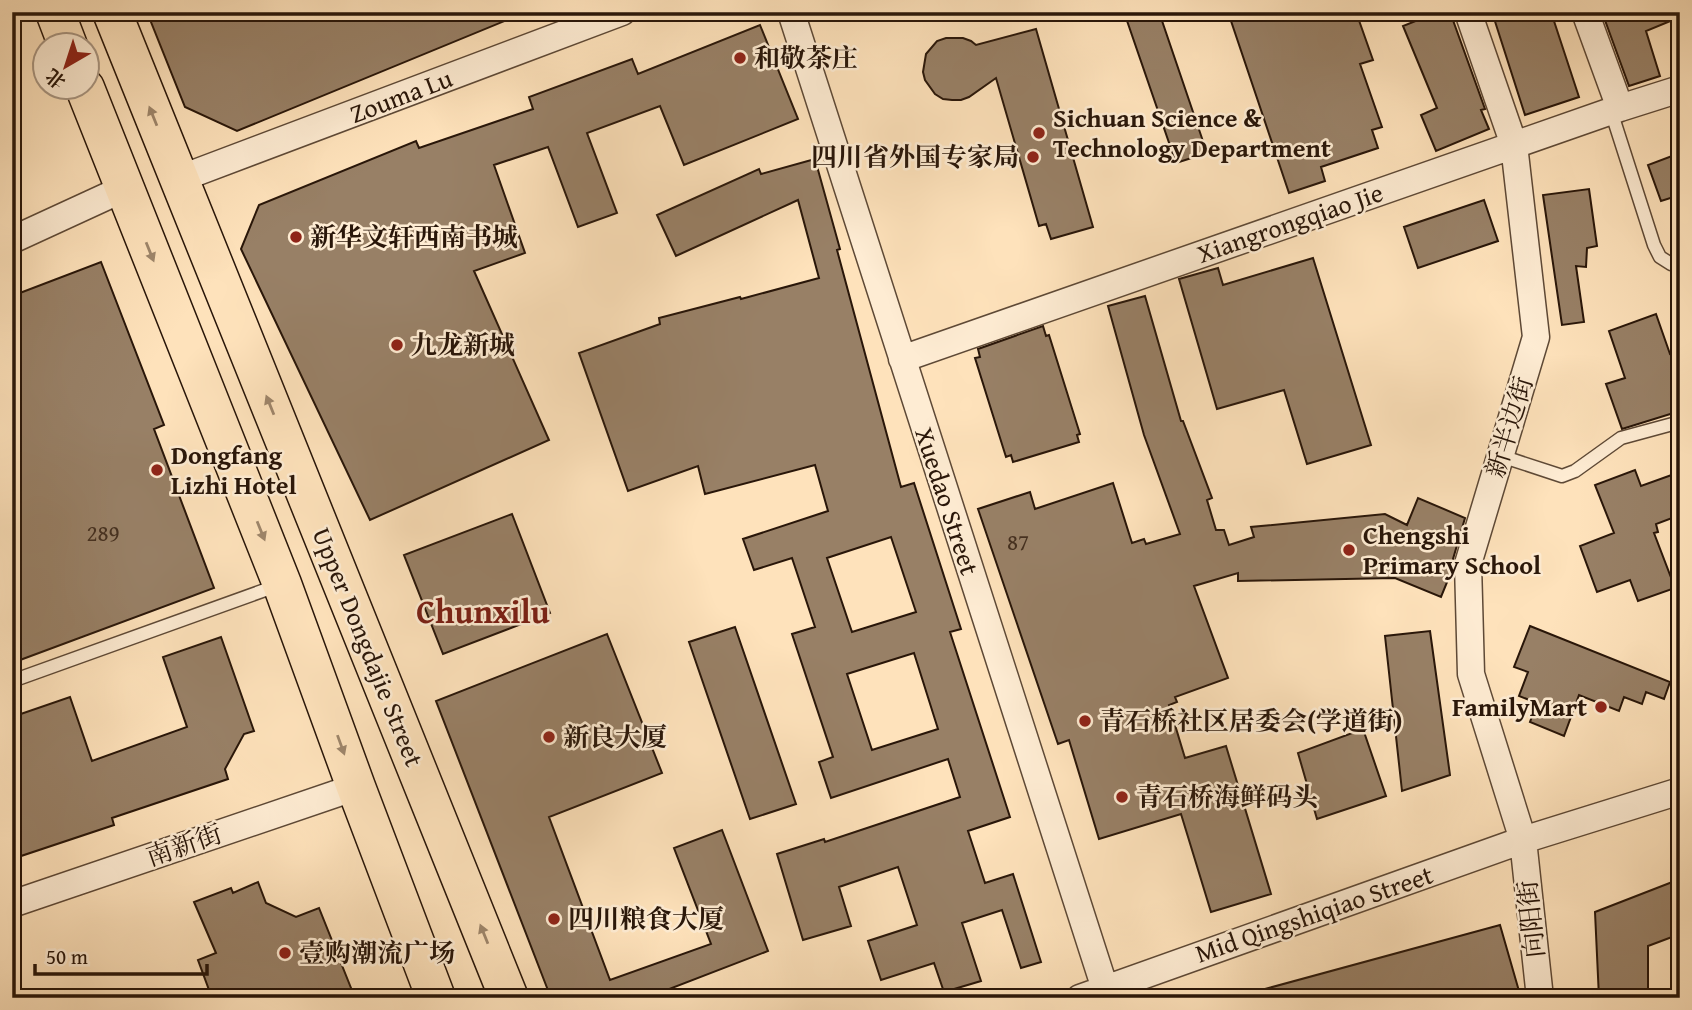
<svg xmlns="http://www.w3.org/2000/svg" width="1692" height="1010" font-family="'Gentium Book Plus','Noto Serif SC',serif">
<style>
.building{fill:#988066;stroke:#291609;stroke-width:2;fill-rule:evenodd}
.lines{fill:none;stroke-linecap:round;stroke-linejoin:round}
.lane-casing{stroke:#5e4936;stroke-width:15}
.street-casing{stroke:#5e4936;stroke-width:29}
.primary-casing{stroke:#291609;stroke-width:41}
.lane{stroke:#feecd3;stroke-width:12}
.street{stroke:#feecd3;stroke-width:26}
.primary{stroke:#fee2bb;stroke-width:38}
.oneway{fill:#9e866b}
.poi-dot{fill:#8f2418;stroke:#feecd3;stroke-width:2.5}
.labels{text-anchor:middle;stroke-width:5;stroke-linejoin:round;paint-order:stroke}
.number-label{font-size:23px;fill:#453020}
.poi-label{font-size:26px;font-weight:bold;fill:#291609;stroke:#feecd3;text-anchor:start}
.street-label{font-size:26px;fill:#291609;stroke:#feecd3}
.district-label{font-size:33px;font-weight:bold;fill:#7a1f14;stroke:#feecd3}
</style>
<rect width="100%" height="100%" fill="#fee2bb"/>
<filter id="stains"><feTurbulence type="fractalNoise" baseFrequency=".00286" numOctaves="4"/><feColorMatrix values="0 0 0 0 .2 0 0 0 0 .09 0 0 0 0 .02 0 0 0 .5 -.17"/></filter>
<radialGradient id="worn" r=".72"><stop offset=".6" stop-color="#630" stop-opacity="0"/><stop offset="1" stop-color="#630" stop-opacity=".3"/></radialGradient>
<path class="building" d="M147 12H236L250 20 270 12 524 13 237 131 185 107Z
M1124 12H1159L1207 153 1176 163Z
M1228 12H1356L1373 60 1360 64 1382 127 1372 130 1378 148 1321 167 1325 181 1289 193Z
M1438 12H1450L1485 109 1481 110 1489 129 1436 151 1421 115 1437 108 1403 26Z
M1492 12H1551L1579 97 1525 115Z
M1602 12H1680V17L1646 31 1660 76 1629 86Z
M760 25 798 119 684 165 660 106 587 133 617 213 578 227 548 147 494 165 525 253 474 271 549 440 370 520 241 249 259 205 416 141 419 148 533 109 529 97 632 59 638 74Z
M1036 29 1093 227 1051 239 1046 224 1039 226 996 78 969 97 961 100H952L943 99 935 94 925 80 923 72 926 54 937 41 946 38H963L971 41 976 45Z
M1680 153V195L1661 201 1648 165Z
M815 159 840 249 837 250 901 487 914 483 961 629 950 632 1010 817 968 831 985 883 1013 874 1041 962 1021 968 1002 910 962 923 981 981 944 992 934 963 881 980 868 941 917 925 898 867 839 887 851 926 803 940 777 854 824 839 825 842 960 797 948 759 831 798 819 762 833 757 792 634 815 627 792 558 754 570 743 539 828 511 815 465 705 494 698 466 628 491 579 353 660 324 659 318 740 297 741 299 819 278 798 200 676 256 657 215 759 169 761 174ZM891 537 916 612 852 632 827 558ZM914 653 938 729 872 750 847 674Z
M1589 189 1597 246 1587 248 1586 267 1576 266 1584 322 1562 325 1543 195Z
M1484 200 1498 241 1418 268 1404 227Z
M1313 258 1371 445 1307 464 1284 390 1217 409 1179 279 1218 268 1223 285Z
M101 262 164 425 154 429 214 588 12 663V296Z
M1145 296 1181 421H1183L1212 498 1207 500 1216 530H1224L1229 545 1254 537 1251 527 1385 514 1407 525 1418 498 1465 518 1453 559 1452 570 1441 597 1395 578 1238 581V573L1194 586 1228 678 1175 697 1177 702 1169 705 1185 758 1226 746 1271 894 1211 912 1181 814 1099 839 1069 740 1058 744 978 509 1030 492 1035 509 1113 483 1132 543 1144 539 1146 544 1180 534 1144 435 1108 306Z
M1656 314 1670 354 1680 350V411L1622 429 1606 384 1625 378 1609 331Z
M1043 326 1046 336 1049 335 1080 434 1077 435 1079 442 1013 462 1011 455 1006 457 975 358 980 357 978 349Z
M1635 470 1641 486 1680 472V515L1656 524 1658 532 1654 533 1675 588 1638 601 1630 580 1597 592 1580 546 1614 533 1595 485Z
M512 514 550 613 443 654 404 555Z
M1530 626 1670 682 1664 699 1646 692 1642 704 1624 697 1619 711 1579 695 1564 736 1530 722 1537 703 1519 696 1528 672 1514 667Z
M735 627 796 804 750 819 689 642Z
M1430 631 1450 775 1402 791 1385 636Z
M607 634 662 773 549 817 610 980 711 944 674 848 722 830 768 951 646 998H551L436 701Z
M221 637 254 731 244 734 225 769 228 779 112 818 114 825 12 859V717L70 697 92 761 187 727 163 657Z
M1363 729 1386 796 1317 819 1298 753Z
M1680 879V934L1648 946V998H1599L1595 912Z
M258 882 266 903 296 917 319 908 355 998H212L198 960 216 953 194 902 231 888 233 893Z
M1500 925 1521 998H1255L1254 992Z"/>
<g class="lines">
<defs>
<path id="lane" d="M1611 111 1654 245 1660 257 1671 264 1680 261
M1501 456 1562 476 1575 471 1621 438 1680 422
M12 681 279 585"/>
<path id="street" d="M791 12 1108 998
M1468 12 1514 145 1536 337 1468 564 1471 674 1523 840 1540 998
M1585 12 1620 108
M179 179 622 12
M12 240 125 188
M902 359 1620 108 1680 89
M12 904 356 787
M1080 998 1523 840 1680 791"/>
<path id="primary" d="M55 12 68 46
M112 12 509 998
M85 88 282 584 356 787 436 998"/>
</defs>
<use href="#lane" class="lane-casing"/>
<use href="#street" class="street-casing"/>
<use href="#primary" class="primary-casing"/>
<use href="#lane" class="lane"/>
<use href="#street" class="street"/>
<use href="#primary" class="primary"/>
</g>
<defs><path id="oneway-solid" d="M-6-.8H1V-3.2L6.5 0L1 3.2V.8H-6Z" transform="scale(1.75)"/></defs>
<g class="oneway">
<use href="#oneway-solid" transform="translate(153 116) rotate(-112)"/>
<use href="#oneway-solid" transform="translate(150 252) rotate(68)"/>
<use href="#oneway-solid" transform="translate(270 405) rotate(-112)"/>
<use href="#oneway-solid" transform="translate(261 531) rotate(68)"/>
<use href="#oneway-solid" transform="translate(341 745) rotate(70)"/>
<use href="#oneway-solid" transform="translate(484 934) rotate(-112)"/>
</g>
<g class="poi-dot">
<circle cx="740" cy="58" r="7"/>
<circle cx="1039" cy="133" r="7"/>
<circle cx="1033" cy="157" r="7"/>
<circle cx="296" cy="237" r="7"/>
<circle cx="397" cy="345" r="7"/>
<circle cx="157" cy="470" r="7"/>
<circle cx="1349" cy="550" r="7"/>
<circle cx="1601" cy="707" r="7"/>
<circle cx="1085" cy="721" r="7"/>
<circle cx="549" cy="737" r="7"/>
<circle cx="1122" cy="797" r="7"/>
<circle cx="554" cy="919" r="7"/>
<circle cx="285" cy="953" r="7"/>
</g>
<g class="labels">
<g class="number-label">
<text x="103" y="541">289</text>
<text x="1018" y="550">87</text>
</g>
<g class="poi-label">
<text x="754" y="67">和敬茶庄</text>
<text x="1053" y="127">Sichuan Science &amp;<tspan x="1053" dy="30">Technology Department</tspan></text>
<text x="1019" y="166" text-anchor="end">四川省外国专家局</text>
<text x="310" y="246">新华文轩西南书城</text>
<text x="411" y="354">九龙新城</text>
<text x="171" y="464">Dongfang<tspan x="171" dy="30">Lizhi Hotel</tspan></text>
<text x="1363" y="544">Chengshi<tspan x="1363" dy="30">Primary School</tspan></text>
<text x="1587" y="716" text-anchor="end">FamilyMart</text>
<text x="1099" y="730">青石桥社区居委会(学道街)</text>
<text x="563" y="746">新良大厦</text>
<text x="1136" y="806">青石桥海鲜码头</text>
<text x="568" y="928">四川粮食大厦</text>
<text x="299" y="962">壹购潮流广场</text>
</g>
<g class="street-label">
<text transform="translate(401 96) rotate(-21)" y="9">Zouma Lu</text>
<text transform="translate(1290 223) rotate(-19)" y="9">Xiangrongqiao Jie</text>
<text transform="translate(1509 427) rotate(-73)" y="9">新半边街</text>
<text transform="translate(947 501) rotate(72)" y="9">Xuedao Street</text>
<text transform="translate(368 647) rotate(68)" y="9">Upper Dongdajie Street</text>
<text transform="translate(184 845) rotate(-19)" y="9">南新街</text>
<text transform="translate(1314 914) rotate(-19)" y="9">Mid Qingshiqiao Street</text>
<text transform="translate(1531 919) rotate(-96)" y="9">向阳街</text>
</g>
<g class="district-label">
<text x="483" y="623">Chunxilu</text>
</g>
</g>
<rect width="1692" height="1010" fill="none" stroke="#fee2bb" stroke-width="42"/>
<rect x="14" y="14" width="1664" height="982" fill="none" stroke="#291609" stroke-width="3.5"/>
<rect x="21" y="21" width="1650" height="968" fill="none" stroke="#291609" stroke-width="2"/>
<g transform="translate(66 66) rotate(219)"><circle r="33" fill="#feecd3" stroke="#a99682" stroke-width="2"/>
<path d="M0-5L12 26L0 18L-12 26Z" fill="#8f2418"/>
<text y="-10" font-size="19" font-weight="bold" text-anchor="middle" fill="#291609">北</text>
</g>
<path d="M35 964v10h172v-10" fill="none" stroke="#291609" stroke-width="3.5"/>
<text x="46" y="964" font-size="21" fill="#291609" stroke="#feecd3" stroke-width="5" paint-order="stroke">50 m</text>
<rect width="100%" height="100%" filter="url(#stains)"/>
<rect width="100%" height="100%" fill="url(#worn)"/>
</svg>
